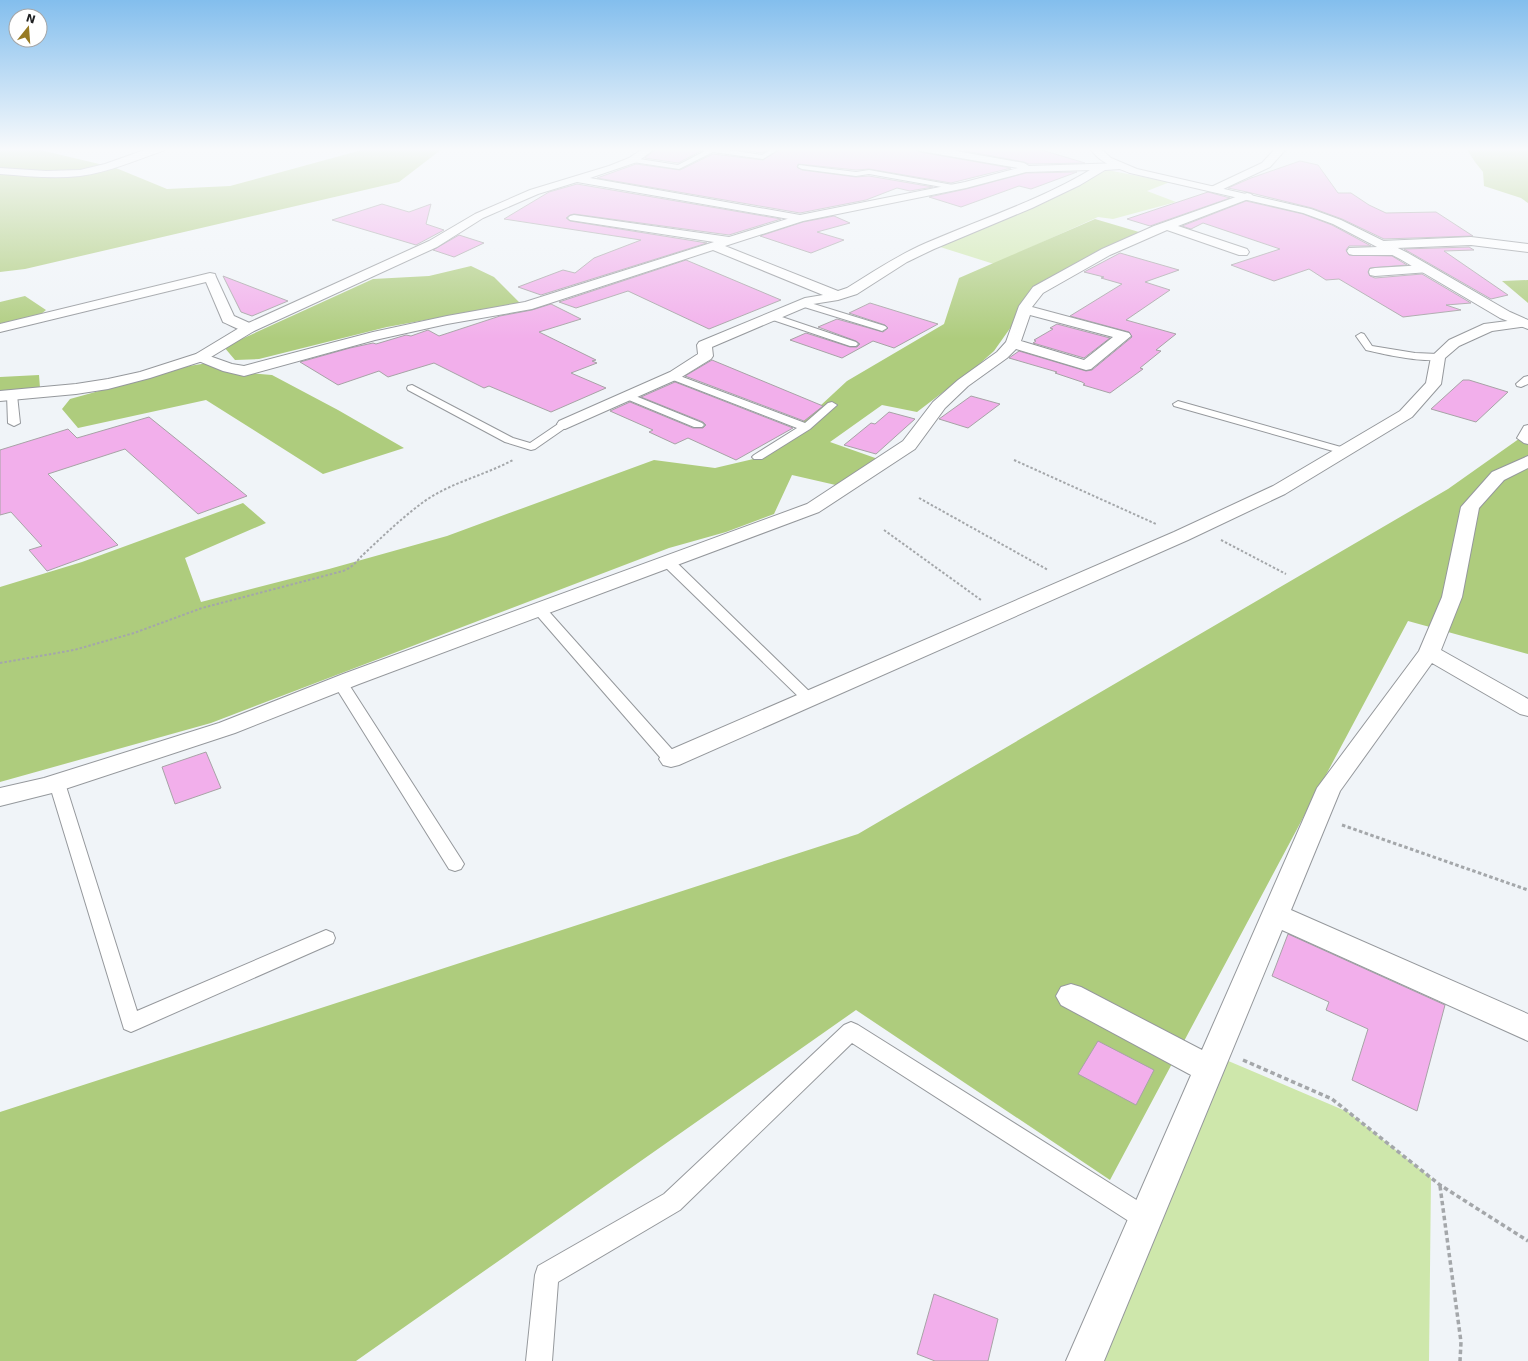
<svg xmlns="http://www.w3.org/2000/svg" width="1528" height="1361" font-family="'DejaVu Sans',sans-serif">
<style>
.green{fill:#cee7ab}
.forest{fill:#aecc7d}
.building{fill:#f2afeb;stroke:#a7a3a6}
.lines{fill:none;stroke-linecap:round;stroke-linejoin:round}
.lane-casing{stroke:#95989c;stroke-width:2}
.street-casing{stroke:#95989c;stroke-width:2}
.secondary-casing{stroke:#95989c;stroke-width:2}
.path-far2{stroke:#a4a7aa;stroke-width:2;stroke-dasharray:2.5 2;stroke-linecap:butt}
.path-far1{stroke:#a4a7aa;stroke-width:3;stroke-dasharray:3.5 2.5;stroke-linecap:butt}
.path{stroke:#a4a7aa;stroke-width:3.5;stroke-dasharray:4.5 3;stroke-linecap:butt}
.lane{fill:#fff;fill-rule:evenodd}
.street{fill:#fff;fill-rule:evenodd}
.secondary{fill:#fff;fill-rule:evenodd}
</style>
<rect width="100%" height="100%" fill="#f0f4f8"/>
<path class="green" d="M1107 170 1170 182 1147 191 1176 202 1113 219 1098 217 994 264 937 246 1047 200Z
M1226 1060 1348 1112 1431 1178 1429 1361H1089Z"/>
<path class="forest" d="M32 148 116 168 167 189 230 186 369 148H535L494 150 442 149 399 182 25 269 0 272V149Z
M1466 148H1528V203L1521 198 1484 186 1483 172 1475 162Z
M1095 219 1139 232 1032 297 994 351 976 367 917 412 882 405 830 442 878 459 840 486 792 475 774 514 726 532 669 548 211 723 0 782V587L82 562 243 503 266 523 185 558 201 602 329 569 447 536 654 460 715 468 766 456 847 381 944 324 959 278Z
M471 266 494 277 520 303 387 327 259 359 235 360 224 347 373 279 429 276Z
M1528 280V303L1502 281Z
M25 296 46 310 40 315 0 324V302Z
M208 363 223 371 272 375 338 410 404 448 323 474 206 400 78 428 62 409 70 399 189 366Z
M39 375 40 388 0 392V377Z
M1523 436H1528V654L1408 621 1110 1180 856 1010 356 1361H0V1112L858 834 1448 489Z"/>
<path class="building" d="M657 148H699L701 151 678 163 645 158Z
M728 148H770L762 153Z
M782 148H913L920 152 1011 168 951 183 869 169 856 170 798 164 797 167 802 170 856 177 869 176 933 187 910 191 897 188 866 200 800 213 597 178 636 164 680 170 713 154 763 160Z
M966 148H1035L1085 163 1029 164 1024 162 965 151Z
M1300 161 1318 165 1338 193H1351L1369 205 1386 213 1436 212 1473 236 1384 239 1342 219 1312 208 1247 192 1228 188 1251 178Z
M1077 172 1031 189 1019 186 961 207 929 197 966 189 1026 173Z
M577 184 781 219 729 235 574 214 570 215 566 218 570 221 707 243 541 295 518 287 563 270 575 273 594 258 641 240 504 219 549 192Z
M1208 192 1230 198 1150 226 1127 219Z
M1246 201 1303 214 1332 225 1371 246H1349L1346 250 1349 255 1392 256 1407 265 1370 268 1368 272 1370 276 1375 278 1422 274 1471 303 1446 305 1461 310 1403 317 1339 279 1326 280 1309 269 1274 281 1231 265 1280 249 1203 223 1191 229 1182 226Z
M382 204 409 212 431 204 426 224 444 230 416 245 332 220Z
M834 216 850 223 817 232 844 240 811 253 760 236 803 222Z
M459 235 484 243 454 257 433 250Z
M1469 247 1474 250 1444 251 1508 295 1491 299 1404 249Z
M1120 253 1179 270 1145 282 1170 290 1126 320 1176 334 1156 350 1161 351 1140 368 1143 369 1110 393 1083 385 1085 384 1082 382 1055 373 1057 372 1009 358 1019 351 1086 371 1092 370 1132 337 1129 332 1070 316 1122 284 1101 278 1104 277 1084 272Z
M686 260 781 300 709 329 628 291 576 308 559 302Z
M223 276 288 301 252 316 241 312Z
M870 303 938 324 894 348 873 341 842 358 790 340 806 333 850 347H857L860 344 856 341 818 327 837 319 883 332 888 328 885 325 849 313Z
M551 304 581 319 539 332 596 360 592 361 597 363 571 373 606 388 551 412 489 386 484 388 434 363 388 377 379 371 338 385 300 362 350 348 373 343 376 344 406 335 411 336 428 330 439 336 500 316 532 310Z
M1057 324 1110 338 1084 358 1033 343 1036 341 1034 340 1053 329 1050 328Z
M712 360 823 406 804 421 685 376Z
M1463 380H1469L1508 392 1476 422 1431 409Z
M675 382 793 428 736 460 688 438 675 444 649 432 653 430 610 411 630 402 693 428H703L706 425 703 422 641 397Z
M971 396 1000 404 968 428 939 419Z
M889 412 915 419 876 454 844 445 871 423 875 424Z
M149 417 247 496 198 514 125 449 48 474 118 545 47 571 29 550 42 546 11 512 0 515V450L68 429 77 438Z
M206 752 221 788 175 804 162 767Z
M1288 934 1445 1005 1417 1111 1352 1080 1368 1029 1326 1010 1329 1002 1272 976Z
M1098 1041 1154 1070 1136 1105 1078 1074Z
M934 1294 998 1319 988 1361H935L917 1354Z"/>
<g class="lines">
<defs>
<path id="lane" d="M700 148H715L762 155 773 148H781L763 159 713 152 679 169 633 162 630 160 633 158 678 165 705 151 701 150Z
M951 148H960L950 153H946V151Z
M799 165 856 172 869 170 953 185 957 187 953 189 869 174 856 176 802 169 798 167Z
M804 301 885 326 887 328 882 331 879 330 801 306 799 304 801 302Z
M773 314 856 342 858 344 856 346H850L770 319 768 317Z
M1361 333 1364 334 1372 346 1415 353 1438 354 1443 357C1435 366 1378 353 1366 350L1356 336Z
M672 373 805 423 828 403 832 402 837 405 810 429 762 459H754L752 457 754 455 797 428 668 378 667 376Z
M1528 376V384L1521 387 1517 386 1516 384 1524 377Z
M412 385 513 438 530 443 561 422 565 421 571 424 535 449 531 450 505 442 408 390 407 388 408 386Z
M12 392 17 395 20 423 14 426 8 423 7 395Z
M628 393 702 423 704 425 702 427H694L624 398 623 396 624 394Z
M1178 401 1348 449 1350 451 1348 453H1340L1174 406 1173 404Z
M1528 425V444L1524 443 1517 438 1524 426Z
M668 558 673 559 813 695 816 698 813 701 808 703 803 701 663 565 661 562 663 559Z
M539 605 544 606 677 755 679 759 677 763 671 765 665 763 534 612 532 609 534 606Z
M341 678 346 680 461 859 464 864 461 869 455 871 449 869 333 683 336 680Z
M57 777 63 779 65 783 137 1011 326 930 333 933 335 938 333 943 138 1029 131 1032 124 1029 49 783 51 779Z
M851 1022 858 1025 1154 1211 1158 1219 1154 1227 1146 1230 1138 1227 852 1043 680 1210 558 1282 552 1361H526L535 1275 538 1266 664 1194 844 1025Z"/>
<path id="street" d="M150 148H166L165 150C137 160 109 172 80 176 53 179 26 176 0 174V168L46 171 80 170 105 164Z
M915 148H939L1024 163 1029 166 1121 163 1126 166 1121 169 1105 170 1080 185 1032 208 934 249 907 262 857 294 838 300 813 304 712 347 713 356 711 359 680 378 565 429 559 427 557 424 559 421 670 372 698 354 697 345 699 342 805 298 823 295 713 250 532 309 447 324 375 340 244 376 223 371 196 360 194 357 196 354 201 353 232 364 244 366 373 332 447 316 525 302 714 242 570 220 568 218 570 216 574 215 729 237 800 215 965 182 1018 168 920 151ZM1090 170C1038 201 981 219 926 243 898 255 873 272 847 288L838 291 725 246 803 221 966 188 1026 172Z
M1276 148H1287L1270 167 1219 191H1211L1210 189 1211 187 1262 163Z
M1247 193 1251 194 1253 196 1251 198 1178 226 1247 249 1249 252 1247 255H1239L1167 230 1110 255 1043 293 1032 307 1129 333 1131 336 1091 369 1086 370 1016 349 1007 358 968 386 945 408 915 449 819 512 359 684 235 733 56 792 0 806V788L44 778 219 723 343 674 807 504 903 441 933 402 958 380 997 352 1006 342 1019 306 1033 287 1102 249 1154 226ZM1030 315 1113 337 1084 360 1021 341Z
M1471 237 1528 244V252L1471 245 1396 248 1399 251 1397 254 1393 255H1353L1349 254 1347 251 1349 248 1378 247 1376 245 1378 242 1382 241Z
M1425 265 1429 266 1431 269 1429 272 1375 276 1370 275 1369 272 1370 269 1375 268Z
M210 273 215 274 216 277 234 316 254 325 256 328 254 331C244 334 233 326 223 322L206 282 0 332V324Z
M1523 319 1528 320V326L1492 331 1459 346 1445 358 1441 384 1412 417 1285 494 1188 540 679 765 671 767 663 765 659 759 663 753 1174 532 1273 486 1400 411 1426 383 1431 357 1449 340 1484 324Z
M1528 456V468L1504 480 1479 508 1462 597 1441 650 1528 699V716L1520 714 1432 663 1340 791 1291 910 1528 1014V1041L1282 930 1104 1361H1066L1191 1075 1061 1005 1056 996 1061 987 1071 984 1081 987 1202 1050 1317 788 1419 651 1442 597 1461 507 1492 472Z"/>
<path id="secondary" d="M644 148H656L637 162 590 178 800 215 804 216 806 218 804 220 800 221 577 182 538 194 483 218 437 247 254 331 206 360 150 378 108 389 76 394 0 401V391L76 384 108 379 140 372 196 354 244 325 429 241 475 214 530 190 609 166 629 158Z
M1090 148H1100L1111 158 1137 169 1311 209 1341 220 1408 253 1510 312 1528 320V329L1500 318 1400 259 1333 224 1303 213 1130 173C1115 167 1099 163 1090 148Z"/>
</defs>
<use href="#lane" class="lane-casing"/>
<use href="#street" class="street-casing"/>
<use href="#secondary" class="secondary-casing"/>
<path class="path-far2" d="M1014 460 1156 524
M919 498 1048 570
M884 530 981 600
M1221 540 1286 574
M0 663 74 650 134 633 202 608 343 571C355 566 357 560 366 552 384 535 402 518 422 503 449 483 483 476 513 460"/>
<path class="path-far1" d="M1342 825 1528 890"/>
<path class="path" d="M1243 1060 1332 1099 1440 1185 1528 1241
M1440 1186 1461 1342 1460 1361"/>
<use href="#lane" class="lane"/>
<use href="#street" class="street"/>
<use href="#secondary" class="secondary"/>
</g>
<linearGradient id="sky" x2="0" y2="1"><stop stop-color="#83beed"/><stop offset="0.44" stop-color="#f8fafc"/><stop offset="1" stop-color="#f8fafc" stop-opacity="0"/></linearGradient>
<rect width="1528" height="339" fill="url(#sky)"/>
<g transform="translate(28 28) rotate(17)"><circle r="19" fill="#ffffff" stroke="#a5a6a7"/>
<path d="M0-3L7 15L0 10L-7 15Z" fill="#977a23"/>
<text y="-6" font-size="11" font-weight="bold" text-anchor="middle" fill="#1f2022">N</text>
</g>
</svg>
